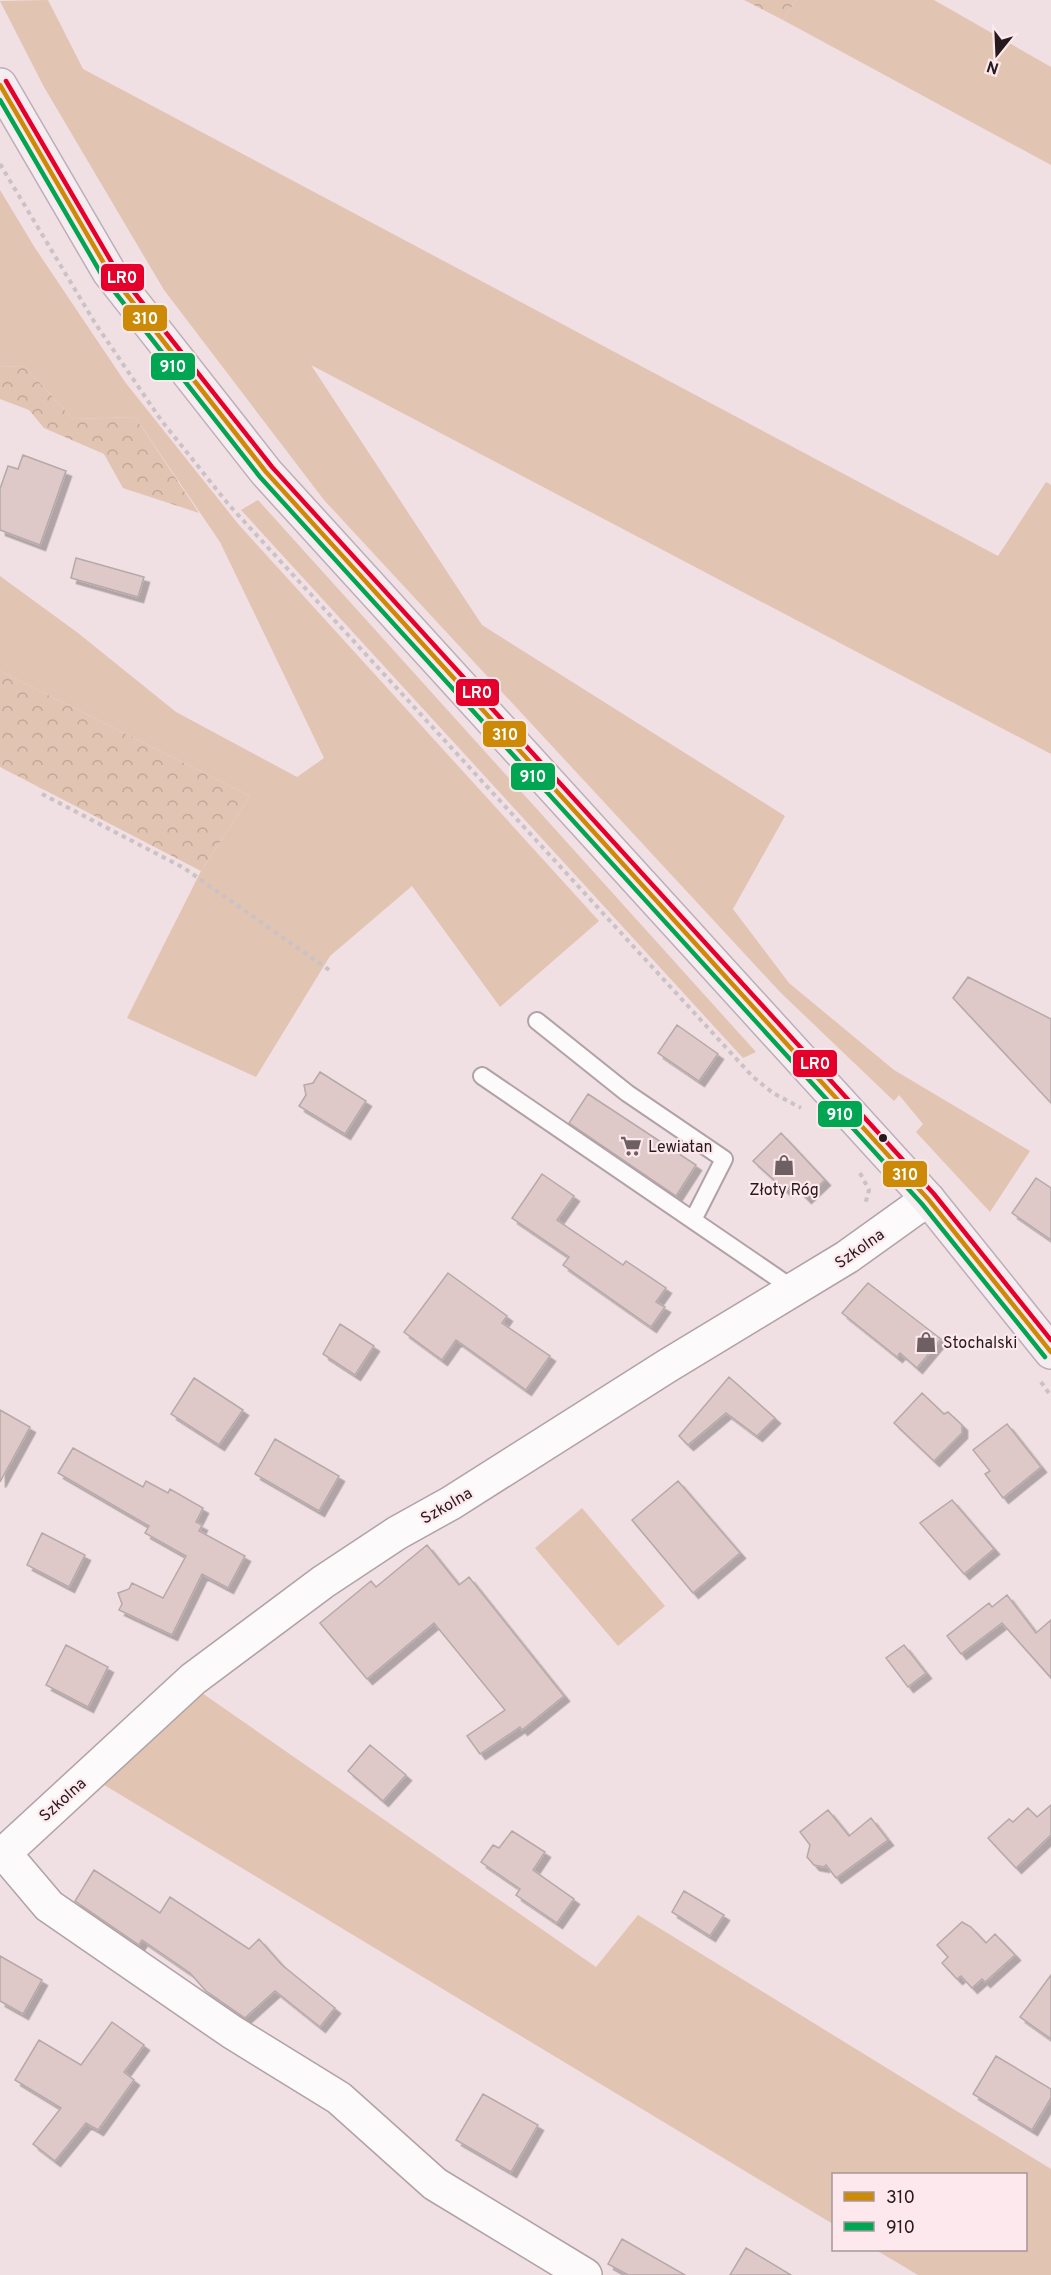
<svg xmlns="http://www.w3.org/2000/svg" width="1051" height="2275" font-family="Overpass,sans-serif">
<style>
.grass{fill:#e2c4b2}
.forest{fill:url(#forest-crowns)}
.building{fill:#dfc8c8;stroke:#b6a9a9;stroke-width:1.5;filter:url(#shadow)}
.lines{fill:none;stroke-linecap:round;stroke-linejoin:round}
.service-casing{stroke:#b0a2a6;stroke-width:20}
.minor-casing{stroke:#b0a2a6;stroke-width:36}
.primary-casing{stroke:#beaeb7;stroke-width:36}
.path{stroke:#cac2c4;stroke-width:4;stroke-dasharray:4.5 4.5;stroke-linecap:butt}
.service{stroke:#fdfafb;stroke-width:16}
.minor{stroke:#fdfafb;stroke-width:33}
.primary{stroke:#f4edf1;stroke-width:33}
.bus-1-casing{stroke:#fde8ed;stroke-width:9}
.bus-2-casing{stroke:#fde8ed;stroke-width:9}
.bus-3-casing{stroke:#fde8ed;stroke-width:9}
.bus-1{stroke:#cd8a06;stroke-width:4.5}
.bus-2{stroke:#00a651;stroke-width:4.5}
.bus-3{stroke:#e4002b;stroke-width:4.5}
.bus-dot{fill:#261a1d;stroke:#fde8ed;stroke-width:2}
.labels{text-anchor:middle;stroke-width:4.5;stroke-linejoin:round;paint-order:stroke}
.poi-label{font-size:16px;fill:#261a1d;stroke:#fde8ed;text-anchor:start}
.street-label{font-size:16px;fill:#261a1d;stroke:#fde8ed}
.line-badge{stroke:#fde8ed;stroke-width:2}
.badge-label{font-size:16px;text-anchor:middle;font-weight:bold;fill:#fff}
</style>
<defs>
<pattern id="forest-crowns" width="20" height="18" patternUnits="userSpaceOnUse" patternTransform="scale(1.5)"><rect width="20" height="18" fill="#e2c4b2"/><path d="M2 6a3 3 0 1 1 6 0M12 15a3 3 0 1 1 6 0" fill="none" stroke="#c2a899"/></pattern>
<filter id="shadow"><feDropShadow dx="5.5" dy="5.5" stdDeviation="0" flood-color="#0004"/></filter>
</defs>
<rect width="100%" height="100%" fill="#f0dfe3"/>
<path class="grass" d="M48 0 83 69 998 556 1046 482 1051 485V754L311 365 482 625 785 816 733 909 789 983 894 1070 1030 1151 990 1212 916 1132 923 1124 899 1095 894 1101 781 993 324 500 164 290 44 87 0 1Z
M796 0H934L1051 67V165L783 20Z
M0 190 35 248 125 382 239 525 599 921 500 1007 412 886 330 956 256 1077 127 1018 201 871 250 796 0 671V576L78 633 176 712 297 777 324 758 220 542 135 417 73 419 24 366 0 367Z
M258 500 756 1052 743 1058 241 510Z
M582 1508 665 1606 618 1646 535 1548Z
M202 1693 596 1967 638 1915 1051 2169V2275H918L876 2250H1026V2174H834L833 2224 101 1783Z"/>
<path class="forest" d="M744 0H796L783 20Z
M24 366 73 419 135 417 199 513 123 488 104 454 44 428 29 410 0 399V367Z
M0 671 250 796 201 871 0 767Z"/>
<path class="building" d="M23 455 66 471 40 545 0 530V489L8 466 18 469Z
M76 558 144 577 138 597 71 578Z
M968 977 1051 1019V1103L953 998Z
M677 1025 718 1054 699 1081 658 1053Z
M320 1072 366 1101 345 1134 299 1106 306 1095 304 1085 313 1083Z
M588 1094 696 1165 676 1196 569 1123Z
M781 1133 825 1180 806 1198 792 1184 786 1191 753 1161Z
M542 1174 574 1196 557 1220 623 1265 626 1261 666 1288 656 1302 665 1307 651 1327 563 1265 569 1257 512 1218Z
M1036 1178 1051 1188V1240L1012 1213Z
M448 1273 507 1316 502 1323 550 1356 526 1390 456 1340 442 1360 404 1332Z
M868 1283 941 1339 917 1368 900 1353 897 1357 842 1313Z
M340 1324 374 1346 355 1375 323 1354Z
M729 1377 775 1418 757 1436 726 1413 688 1445 679 1436Z
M194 1378 243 1410 219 1445 171 1414Z
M922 1393 944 1414 948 1412 962 1425V1433L934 1461 894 1423Z
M0 1410 30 1427 0 1482Z
M1007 1424 1041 1467 1003 1498 985 1474 990 1471 973 1450Z
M275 1439 339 1476 319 1511 255 1474Z
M73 1448 143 1487 146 1481 168 1493 170 1489 203 1508 196 1522 202 1525 199 1531 245 1556 228 1588 202 1574 172 1635 119 1610 122 1604 118 1593 129 1589 132 1583 163 1598 186 1556 145 1533 149 1526 58 1473Z
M678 1481 740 1553 693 1593 632 1520Z
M952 1500 994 1549 964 1574 920 1523Z
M42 1533 85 1555 69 1587 27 1565Z
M427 1545 459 1585 469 1577 564 1696 522 1730 520 1727 480 1754 467 1736 505 1710 434 1623 367 1679 320 1623 371 1581 376 1587Z
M1007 1595 1036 1633 1051 1620V1678L1002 1623 961 1654 947 1636 989 1603 992 1607Z
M66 1645 108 1667 88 1707 46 1685Z
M904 1645 926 1673 908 1687 886 1658Z
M370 1745 406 1775 383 1801 348 1771Z
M1051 1805V1835L1016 1868 988 1838 1009 1819 1013 1822 1028 1808 1037 1817Z
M828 1810 849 1836 871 1818 888 1840 836 1878 826 1865 824 1867 814 1865 807 1857 810 1845 800 1832Z
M512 1831 545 1852 533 1870 574 1899 557 1923 516 1895 520 1889 481 1862 493 1845 499 1848Z
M94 1870 160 1913 170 1897 249 1949 259 1939 282 1965 335 2008 320 2027 275 1991 245 2018 206 1991 190 1973 142 1940 139 1945 75 1901Z
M684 1891 724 1915 710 1936 672 1912Z
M962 1922 971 1927 986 1943 995 1934 1015 1955 985 1982 982 1979 972 1988 961 1976 957 1979 942 1963 948 1957 937 1945Z
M0 1956 42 1980 23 2014 0 2001Z
M1051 1975V2039L1020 2017Z
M112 2022 144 2045 124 2072 134 2080 98 2130 86 2123 55 2161 33 2144 61 2108 15 2080 39 2040 81 2065Z
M996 2056 1051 2089V2098L1032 2130 973 2094Z
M483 2094 538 2125 511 2172 456 2140Z
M622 2239 685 2275H628L608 2264Z
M746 2248 791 2275H730Z"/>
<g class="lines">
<defs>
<path id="service" d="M537 1021 627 1093 724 1159 693 1220
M482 1076 795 1290"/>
<path id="minor" d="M4 1853 49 1906 232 2032 339 2098 435 2184 585 2275
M0 1857 193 1679 323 1582 397 1533 451 1503 667 1366 847 1257 928 1199"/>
<path id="primary" d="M0 85 109 272 266 472 928 1199 1051 1352"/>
</defs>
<use href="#service" class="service-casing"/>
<use href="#minor" class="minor-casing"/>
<use href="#primary" class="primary-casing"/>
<path class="path" d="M0 164 95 323 161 420 229 505 753 1077 773 1093 801 1108
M42 794 184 868 332 972
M860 1173 869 1190 865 1205
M1041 1382 1051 1396"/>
<use href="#service" class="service"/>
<use href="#minor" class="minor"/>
<use href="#primary" class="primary"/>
<defs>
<path id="bus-1" d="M0 85 109 272 266 472 928 1199 1051 1352"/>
<path id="bus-2" d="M0 100 103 277 260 477 922 1204 1045 1357"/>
<path id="bus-3" d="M6 81 115 268 272 467 934 1194 1051 1340"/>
</defs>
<use href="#bus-1" class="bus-1-casing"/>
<use href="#bus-2" class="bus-2-casing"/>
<use href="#bus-3" class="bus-3-casing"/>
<use href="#bus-1" class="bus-1"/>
<use href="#bus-2" class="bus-2"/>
<use href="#bus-3" class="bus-3"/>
</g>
<defs>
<symbol id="supermarket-bare" viewBox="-9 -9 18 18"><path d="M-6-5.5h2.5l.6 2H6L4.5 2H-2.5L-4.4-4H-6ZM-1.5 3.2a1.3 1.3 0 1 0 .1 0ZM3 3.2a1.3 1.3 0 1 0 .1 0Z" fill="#6d5f62" stroke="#fde8ed" stroke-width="2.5" paint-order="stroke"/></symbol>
<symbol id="shop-bare" viewBox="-9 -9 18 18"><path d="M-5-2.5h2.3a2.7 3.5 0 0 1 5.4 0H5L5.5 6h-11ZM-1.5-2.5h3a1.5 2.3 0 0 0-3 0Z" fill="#6d5f62" stroke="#fde8ed" stroke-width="2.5" paint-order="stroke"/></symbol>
</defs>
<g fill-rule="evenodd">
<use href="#supermarket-bare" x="616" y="1131" width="30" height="30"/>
<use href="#shop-bare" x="769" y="1150" width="30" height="30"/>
<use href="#shop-bare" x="911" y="1327" width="30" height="30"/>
</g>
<circle class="bus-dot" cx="883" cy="1138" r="5"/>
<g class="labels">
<g class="poi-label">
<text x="648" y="1152">Lewiatan</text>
<text x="784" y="1195" text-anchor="middle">Złoty Róg</text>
<text x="943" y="1348">Stochalski</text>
</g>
<g class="street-label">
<text transform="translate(859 1248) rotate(-35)" y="6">Szkolna</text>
<text transform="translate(446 1505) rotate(-30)" y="6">Szkolna</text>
<text transform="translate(62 1799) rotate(-42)" y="6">Szkolna</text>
</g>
</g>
<g class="line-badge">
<rect x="100" y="263" width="45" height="29" rx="6" fill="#e4002b"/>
<rect x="122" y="304" width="46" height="28" rx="6" fill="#cd8a06"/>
<rect x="150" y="352" width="46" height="29" rx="6" fill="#00a651"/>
<rect x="455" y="678" width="45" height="29" rx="6" fill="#e4002b"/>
<rect x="482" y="720" width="45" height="28" rx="6" fill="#cd8a06"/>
<rect x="510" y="762" width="46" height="29" rx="6" fill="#00a651"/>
<rect x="792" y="1049" width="46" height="29" rx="6" fill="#e4002b"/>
<rect x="817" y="1100" width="46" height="28" rx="6" fill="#00a651"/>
<rect x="882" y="1160" width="46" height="28" rx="6" fill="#cd8a06"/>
</g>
<g class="badge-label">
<text x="122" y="283">LR0</text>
<text x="145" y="324">310</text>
<text x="173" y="372">910</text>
<text x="477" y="698">LR0</text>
<text x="505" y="740">310</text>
<text x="533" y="782">910</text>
<text x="815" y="1069">LR0</text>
<text x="840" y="1120">910</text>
<text x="905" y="1180">310</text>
</g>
<rect x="832" y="2173" width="195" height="78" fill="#fde8ed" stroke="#a7969a" stroke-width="1.5"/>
<rect x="844" y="2192" width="30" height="9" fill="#cd8a06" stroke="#a7969a" stroke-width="1.5"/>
<text x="886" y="2203" font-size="18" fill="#261a1d">310</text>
<rect x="844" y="2222" width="30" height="9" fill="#00a651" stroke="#a7969a" stroke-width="1.5"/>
<text x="886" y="2233" font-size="18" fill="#261a1d">910</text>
<g transform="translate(997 54) rotate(198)" stroke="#fde8ed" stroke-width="4.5" paint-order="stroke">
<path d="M0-4.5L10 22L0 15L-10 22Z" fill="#261a1d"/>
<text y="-9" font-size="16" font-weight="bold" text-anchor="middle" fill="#261a1d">N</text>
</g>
</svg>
